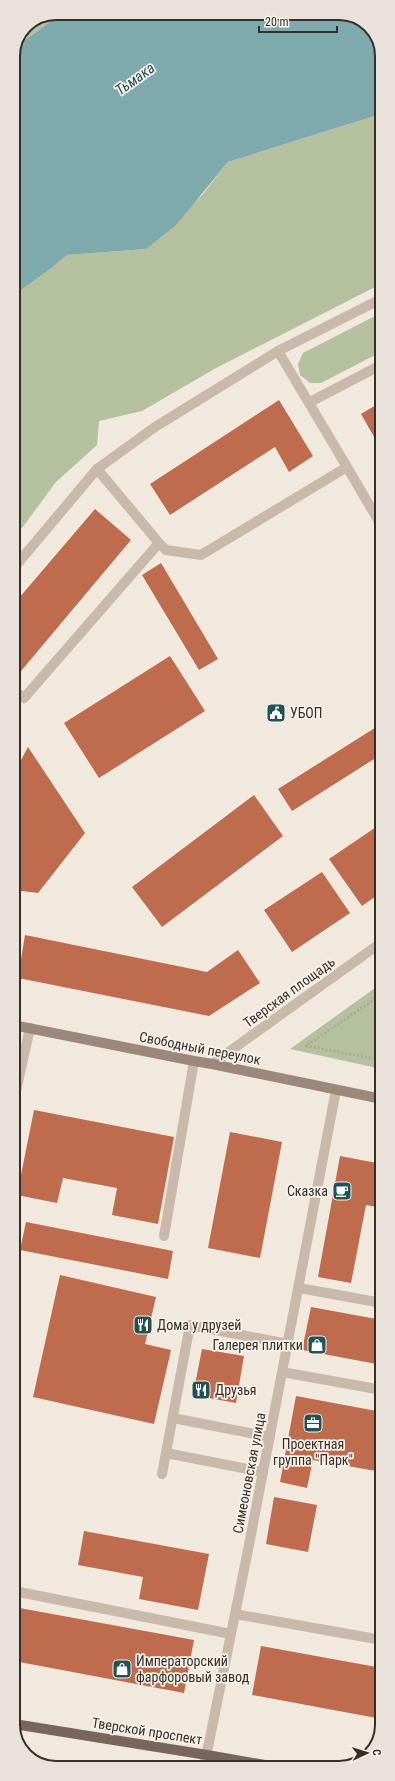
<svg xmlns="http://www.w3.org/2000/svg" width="395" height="1781" font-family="'Roboto Condensed',sans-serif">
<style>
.green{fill:#b4c09e}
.water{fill:#7eaaad}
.building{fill:#bf6b4d}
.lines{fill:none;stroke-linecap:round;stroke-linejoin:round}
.path{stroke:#b5a394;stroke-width:2.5;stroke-dasharray:2 2;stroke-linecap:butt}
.lane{stroke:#c9b9aa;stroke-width:10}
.street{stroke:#c9b9aa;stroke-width:10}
.secondary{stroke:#9c887b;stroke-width:10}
.primary{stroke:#78655b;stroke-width:10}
.labels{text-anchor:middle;stroke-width:3.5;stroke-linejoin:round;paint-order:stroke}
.poi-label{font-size:14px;fill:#372e29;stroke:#f9f2ea;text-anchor:start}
.street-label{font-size:14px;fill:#372e29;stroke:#f9f2ea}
.water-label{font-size:15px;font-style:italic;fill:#215256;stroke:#f9f2ea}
.rim{fill:none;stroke:#372e29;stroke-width:2}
</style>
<rect width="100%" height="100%" fill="#f1e8de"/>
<path class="green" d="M56 13H62L17 46 26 25Z
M381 114V284L216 368 142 411 99 421 97 445 56 482 22 528 13 525V296L50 269 67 255 146 249 202 195 228 162Z
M381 313V352L321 383H310L300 375 298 364 303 353Z
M382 983V1069L290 1049Z"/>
<path class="water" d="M62 13H345L368 24 381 47V114L228 162 176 225 146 249 67 255 50 269 13 296V55L17 46Z"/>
<path class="building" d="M279 400 313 456 289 472 275 447 170 515 150 484Z
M381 402V449L361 414Z
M95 509 131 540 16 677 13 674V605Z
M161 563 218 659 199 670 142 575Z
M170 656 205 711 99 778 64 723Z
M378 726 382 733V754L292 811 278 789Z
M28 747 85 833 38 893 13 890V775Z
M254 795 283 836 162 927 132 887Z
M382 823V892L362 906 329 859Z
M322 872 350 913 292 952 264 910Z
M25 935 207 972 238 950 260 983 209 1016 18 978Z
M34 1110 174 1137 158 1224 112 1215 117 1188 63 1178 57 1203 17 1195Z
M230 1132 282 1142 260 1258 208 1248Z
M340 1156 382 1164V1208L366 1205 351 1283 318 1277Z
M26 1222 173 1251 168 1279 20 1250Z
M60 1275 156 1297 145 1344 171 1350 154 1424 33 1397Z
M311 1307 382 1320V1365L302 1350Z
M202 1349 244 1356 236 1403 193 1395Z
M296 1396 382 1412V1472L313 1460 307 1488 280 1482Z
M274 1497 317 1505 308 1552 266 1544Z
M84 1531 209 1554 198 1610 139 1599 143 1577 78 1565Z
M14 1607 194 1640 184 1693 14 1661Z
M261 1646 382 1668V1719L252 1695Z"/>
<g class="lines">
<path class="path" d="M382 994 306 1046 382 1060"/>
<path class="lane" d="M310 402 381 365
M347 467 378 520 381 518
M97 469 159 543
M13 690 24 698 159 543 166 550 201 555 347 467 278 351
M13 1105 30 1028
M164 1236 194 1061
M299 1288 382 1303
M282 1372 382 1390
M173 1418 270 1437
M166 1453 263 1472
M162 1474 190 1325 288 1344
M14 1591 231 1634
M235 1614 382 1640"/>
<path class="street" d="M13 569 97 469 155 427 278 351 381 299
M212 1064 382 942
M204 1767 248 1550 336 1090"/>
<path class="secondary" d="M13 1025 194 1061 212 1064 382 1099"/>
<path class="primary" d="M14 1724 207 1755 276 1767"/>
</g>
<defs>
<symbol id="civic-square" viewBox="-11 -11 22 22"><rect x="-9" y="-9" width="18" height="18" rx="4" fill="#215256" stroke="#f9f2ea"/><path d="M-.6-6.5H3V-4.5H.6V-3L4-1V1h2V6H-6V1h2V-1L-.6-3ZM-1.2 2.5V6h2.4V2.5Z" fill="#fff"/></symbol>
<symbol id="cafe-square" viewBox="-11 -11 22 22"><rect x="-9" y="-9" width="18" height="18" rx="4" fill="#215256" stroke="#f9f2ea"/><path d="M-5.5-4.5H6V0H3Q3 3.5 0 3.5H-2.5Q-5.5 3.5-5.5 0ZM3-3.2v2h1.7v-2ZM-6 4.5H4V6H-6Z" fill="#fff"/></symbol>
<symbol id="restaurant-square" viewBox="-11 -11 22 22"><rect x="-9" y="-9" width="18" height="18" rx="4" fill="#215256" stroke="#f9f2ea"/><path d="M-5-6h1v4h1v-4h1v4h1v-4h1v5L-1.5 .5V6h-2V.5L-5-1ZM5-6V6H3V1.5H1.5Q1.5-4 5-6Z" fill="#fff"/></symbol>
<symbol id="shop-square" viewBox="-11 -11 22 22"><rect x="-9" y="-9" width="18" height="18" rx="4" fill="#215256" stroke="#f9f2ea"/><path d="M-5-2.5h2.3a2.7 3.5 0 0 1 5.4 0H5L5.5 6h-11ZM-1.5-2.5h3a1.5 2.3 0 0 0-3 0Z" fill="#fff"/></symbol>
<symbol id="office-square" viewBox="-11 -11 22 22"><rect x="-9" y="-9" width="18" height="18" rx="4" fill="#215256" stroke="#f9f2ea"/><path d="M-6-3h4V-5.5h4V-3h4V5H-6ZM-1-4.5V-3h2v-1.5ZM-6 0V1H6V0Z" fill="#fff"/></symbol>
</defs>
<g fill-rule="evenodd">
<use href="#civic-square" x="265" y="702" width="22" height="22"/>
<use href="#cafe-square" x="331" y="1180" width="22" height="22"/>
<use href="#restaurant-square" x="132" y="1314" width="22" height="22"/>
<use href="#shop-square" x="306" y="1334" width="22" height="22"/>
<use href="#restaurant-square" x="190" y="1379" width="22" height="22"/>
<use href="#office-square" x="302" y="1412" width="22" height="22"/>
<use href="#shop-square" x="111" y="1658" width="22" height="22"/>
</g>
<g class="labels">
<g class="poi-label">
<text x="290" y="718">УБОП</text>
<text x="328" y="1196" text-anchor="end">Сказка</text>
<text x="157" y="1330">Дома у друзей</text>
<text x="303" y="1350" text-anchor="end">Галерея плитки</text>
<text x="215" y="1395">Друзья</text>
<text x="313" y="1449" text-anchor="middle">Проектная<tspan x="313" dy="16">группа "Парк"</tspan></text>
<text x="136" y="1666">Императорский<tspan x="136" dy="16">фарфоровый завод</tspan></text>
</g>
<g class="street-label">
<text transform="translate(289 992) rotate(-36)" y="5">Тверская площадь</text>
<text transform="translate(200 1048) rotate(11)" y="5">Свободный переулок</text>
<text transform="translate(249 1473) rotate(-79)" y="5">Симеоновская улица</text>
<text transform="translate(147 1731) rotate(9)" y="5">Тверской проспект</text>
</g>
<g class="water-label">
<text transform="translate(135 79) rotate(-36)" y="5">Тьмака</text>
</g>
</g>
<path d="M0 0H395V1781H0ZM56 20H339A36 36 0 0 1 375 56V1725A36 36 0 0 1 339 1761H56A36 36 0 0 1 20 1725V56A36 36 0 0 1 56 20Z" fill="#e9e2db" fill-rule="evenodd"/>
<path class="rim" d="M56 20H339A36 36 0 0 1 375 56V1725A36 36 0 0 1 339 1761H56A36 36 0 0 1 20 1725V56A36 36 0 0 1 56 20Z"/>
<g transform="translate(367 1753) rotate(86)" stroke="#f9f2ea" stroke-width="3" paint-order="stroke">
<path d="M0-3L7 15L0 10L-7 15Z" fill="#372e29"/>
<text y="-6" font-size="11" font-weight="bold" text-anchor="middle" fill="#372e29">С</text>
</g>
<path d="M259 26v6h78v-6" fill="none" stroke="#372e29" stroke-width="2"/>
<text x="265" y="26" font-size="12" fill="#372e29" stroke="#f9f2ea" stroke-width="3" paint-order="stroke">20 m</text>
</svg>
